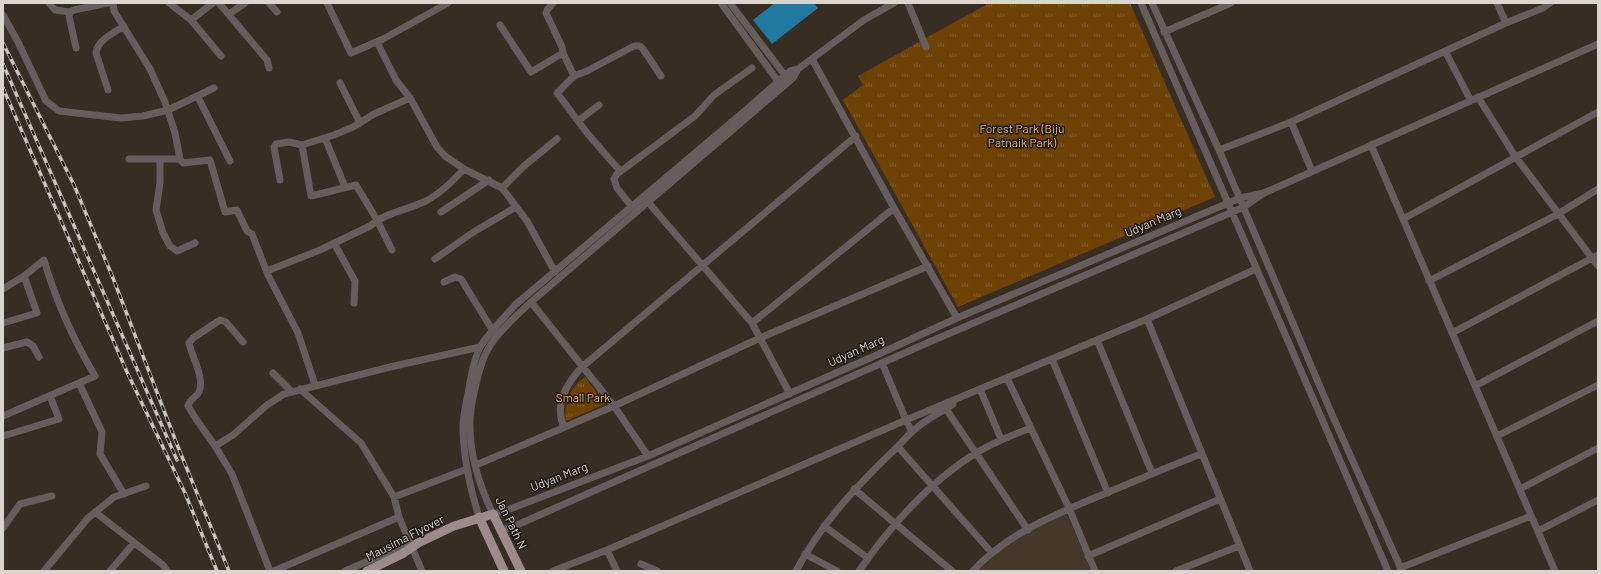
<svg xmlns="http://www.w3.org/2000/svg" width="1601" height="574" font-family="Barlow,sans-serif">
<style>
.education{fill:#45372a}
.park{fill:url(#park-tufts)}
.water{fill:#22799f}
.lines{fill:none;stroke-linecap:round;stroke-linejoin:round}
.minor{stroke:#665d5c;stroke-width:7}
.major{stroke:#9c8b88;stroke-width:9}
.rail-casing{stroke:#cac3bb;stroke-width:3.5}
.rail{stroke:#1b1611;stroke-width:2;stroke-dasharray:6;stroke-linecap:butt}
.major-bridge{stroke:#9c8b88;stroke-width:9}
.labels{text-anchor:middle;stroke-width:3;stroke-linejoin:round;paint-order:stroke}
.park-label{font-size:12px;fill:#fab56a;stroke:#1b1611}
.street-label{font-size:12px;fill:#dcd5ce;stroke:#1b1611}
</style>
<defs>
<pattern id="park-tufts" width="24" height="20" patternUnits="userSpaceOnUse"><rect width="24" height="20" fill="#6e4205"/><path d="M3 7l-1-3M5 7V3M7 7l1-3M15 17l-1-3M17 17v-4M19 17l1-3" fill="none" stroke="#825c28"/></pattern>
</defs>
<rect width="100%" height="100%" fill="#382d22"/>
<path class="education" d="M1066 512 1091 571H978L1000 551 1024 534Z"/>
<path class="park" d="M989 3H1130L1215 197 958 307 843 100 863 85 858 76Z
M585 377 605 404 566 421C563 404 570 387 585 377Z"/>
<path class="water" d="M775 3H814L818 8 772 44 753 20Z"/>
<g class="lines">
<path class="minor" d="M49 3 55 10 70 12
M113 3 114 11 150 69 165 102 175 133 180 159 183 163 210 160 225 212 237 210 247 231 252 234 268 275 298 333 315 385
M169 3 191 20 221 56
M219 3 267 60 269 68
M269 3 277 12
M327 3 351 53 383 39 448 3
M553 3 547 10 546 13 562 47 563 53
M721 3 780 84
M730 3 787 78
M908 3 926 47
M1141 3 1388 571
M1152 3 1219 150 1330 410 1402 571
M1497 3 1506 23
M229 14 245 3
M3 15 18 42 46 101 59 111 121 118 143 116 168 110 214 88
M191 20 213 3
M500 25 531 72 563 53 574 76
M1164 32 1231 3
M377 42 396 80 410 98 437 147 445 156 464 169 502 188 527 221 555 272
M76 48 69 16 70 12 74 10 108 3
M1445 51 1471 101
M812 59 894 208 957 318
M798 69 793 78 531 302C517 315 502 328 491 344 483 356 479 370 476 384 473 398 469 412 470 426 470 456 480 487 493 514L510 509 648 456 879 354 957 318 1240 198 1264 193
M340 83 360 123
M108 90 96 53C97 40 114 33 124 26
M198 97 230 161
M1478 97 1515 156 1598 266
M578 121 599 105
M1291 122 1312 171
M325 138 345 187
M1371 145 1555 571
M1219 150 1291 122 1506 23 1543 8 1550 3
M129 159H160
M180 159H160V183L156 210 163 233 170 246 177 251 195 243
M620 171 587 133 557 93 574 76 587 71 634 46H640L643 49 661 76
M280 180 274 147 276 144 289 142 302 145
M502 188 524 166 557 139
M647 201 752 323 790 394
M632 207 617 188 614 179 617 174 695 116 714 95 752 68
M441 212 489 180
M1403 219 1598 112
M334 243 355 281 354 303
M392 250 377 220 356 185 311 196 302 145 334 135 353 127 374 114 410 98
M435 259 472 233 516 207
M267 271 320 250 370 226C386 212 408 210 426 201 441 193 453 181 464 169
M1429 281 1558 214 1598 189
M444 282 455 277 461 279 493 331 495 332
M3 289 24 276 44 260C56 301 73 339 95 376L3 416
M531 302 614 406 648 456
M1147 319 1250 571
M3 323 37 313 24 276
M752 323 894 208
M1452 333 1598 255
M1097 340 1152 473
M3 348 27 342 33 346 39 357
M1052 359 1108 493
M882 363 906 420 912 432
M273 373 292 392
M1007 378 1069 508 1095 571
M79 383 102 432 100 454 124 494
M1475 386 1598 321
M300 389 361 443 394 497 399 517 422 571
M980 389 1001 439
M946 409 1028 530
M564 427C554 405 567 383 582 367L856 136
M3 436 59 419 50 396
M1497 436 1598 385
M215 446 196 419 188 406C189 399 196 398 199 392 205 378 192 357 189 343L193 338 220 320 226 322 243 342
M898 447 992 553
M476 465 614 406 760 338 928 266
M854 489 952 571
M1520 489 1598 448
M394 497 467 469
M95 512 163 565 167 571
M479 517C470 488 463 456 463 425 464 410 468 396 470 382 472 371 475 357 480 347 489 332 504 318 515 305L746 110 790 71 798 69 864 20 894 3
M824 526 868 558
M3 528 20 504 52 496
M500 531 517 525 927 343 1244 207 1264 193 1598 44
M1538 531 1598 500
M607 550 617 571
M805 554 837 571
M1088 556 1220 499
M641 564 657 571
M1400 568 1531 516
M44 571 88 518 114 497 146 486
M110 571 134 543
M270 571 232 474 215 446 233 435 267 405 284 394 390 367 480 347
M274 571 399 517
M345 571 410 543
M553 571 607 550 906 420 1147 319 1256 269
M796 571C821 524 853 490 891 453 899 446 905 438 913 431 925 420 940 413 953 404
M859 571C891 525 929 482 976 453 994 442 1012 435 1031 428
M973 571C1008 532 1061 512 1109 492 1140 479 1170 466 1201 454
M1176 571 1239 546"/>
<path class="major" d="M479 517 504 571
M418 543 454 526 493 514 521 571"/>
<defs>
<path id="rail" d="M3 43 74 185 113 278 178 447 229 571
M3 64 177 460
M3 88 127 372 185 493 217 571"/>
</defs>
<use href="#rail" class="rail-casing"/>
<use href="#rail" class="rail"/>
<path class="major-bridge" d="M367 571 402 554 418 543"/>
</g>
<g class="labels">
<g class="park-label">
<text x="1022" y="133">Forest Park (Biju<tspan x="1022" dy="14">Patnaik Park)</tspan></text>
<text x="583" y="402">Small Park</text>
</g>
<g class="street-label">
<text transform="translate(1153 222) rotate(-23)" y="4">Udyan Marg</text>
<text transform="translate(856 351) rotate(-24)" y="4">Udyan Marg</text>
<text transform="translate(559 477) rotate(-21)" y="4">Udyan Marg</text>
<text transform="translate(511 523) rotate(64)" y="4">Jan Path N</text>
<text transform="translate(405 538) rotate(-27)" y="4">Mausima Flyover</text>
</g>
</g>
<rect width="1601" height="574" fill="none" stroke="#dcd5ce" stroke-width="8"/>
</svg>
